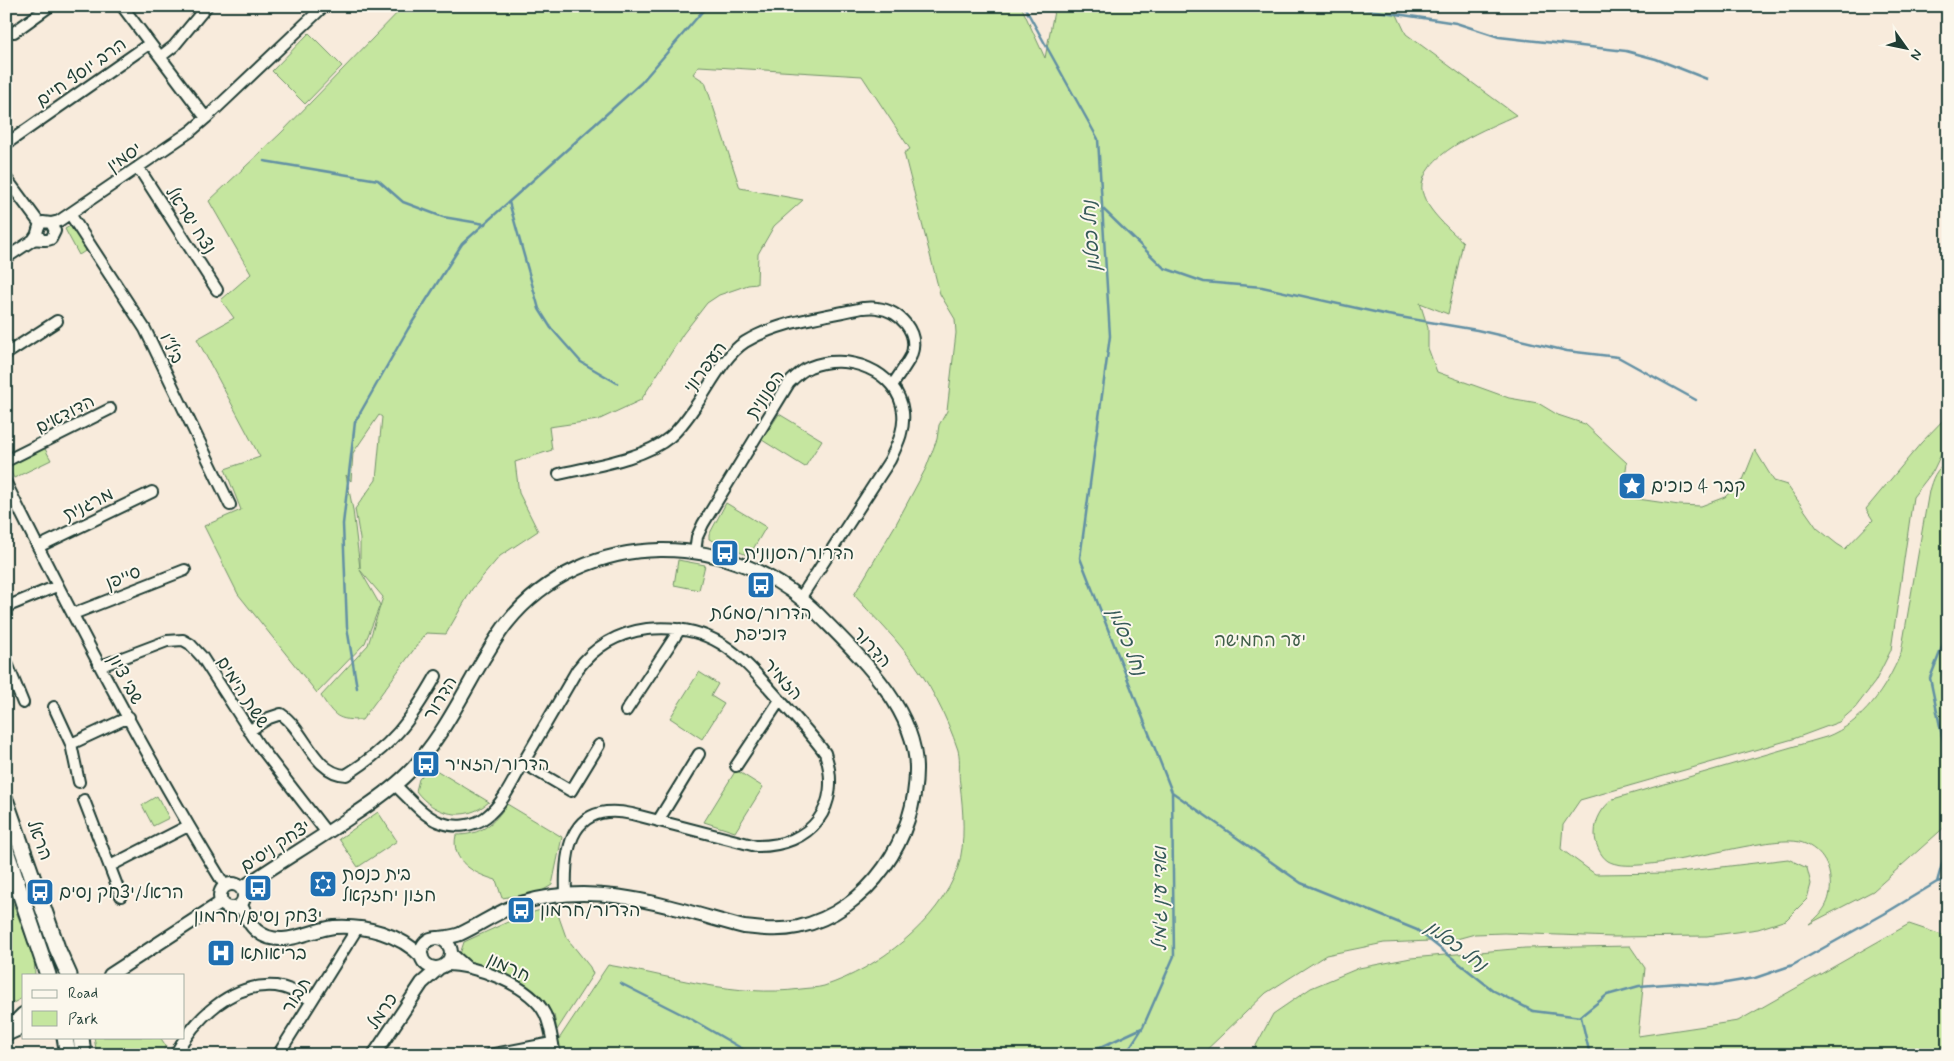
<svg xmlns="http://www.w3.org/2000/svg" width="1954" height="1061" font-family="Mynerve,'Playpen Sans Hebrew',sans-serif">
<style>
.green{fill:#c5e69f;stroke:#72926a;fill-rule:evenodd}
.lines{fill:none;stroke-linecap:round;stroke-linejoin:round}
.stream{stroke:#6290a4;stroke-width:2.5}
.minor-casing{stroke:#1f3d34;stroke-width:14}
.tertiary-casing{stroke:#1f3d34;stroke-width:16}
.secondary-casing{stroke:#1f3d34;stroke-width:19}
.minor{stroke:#fbf7ec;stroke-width:10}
.tertiary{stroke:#fbf7ec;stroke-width:12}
.secondary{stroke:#fbf7ec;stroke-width:15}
.labels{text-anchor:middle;stroke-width:4;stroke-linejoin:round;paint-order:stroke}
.street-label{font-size:18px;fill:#1f3d34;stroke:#fbf7ec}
.poi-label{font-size:18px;fill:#1f3d34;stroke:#fbf7ec;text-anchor:start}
.park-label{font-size:18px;fill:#405f49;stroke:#fbf7ec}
.water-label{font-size:19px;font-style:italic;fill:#355959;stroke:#fbf7ec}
</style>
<rect width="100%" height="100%" fill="#f8ebdc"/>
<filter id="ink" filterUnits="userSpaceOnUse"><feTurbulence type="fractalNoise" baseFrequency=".02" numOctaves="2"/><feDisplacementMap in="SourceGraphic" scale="10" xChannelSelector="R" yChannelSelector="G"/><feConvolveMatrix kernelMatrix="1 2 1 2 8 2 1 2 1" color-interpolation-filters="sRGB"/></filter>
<g filter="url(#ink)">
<path class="green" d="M404 6H1021L1045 58 1055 6H1393L1406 34 1516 115C1489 128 1428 150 1422 184 1419 204 1450 230 1463 242L1448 314 1420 303 1428 328V348L1437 372 1509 398 1538 403 1558 415 1585 424 1627 463 1624 482 1631 498 1679 505 1701 506 1725 497 1743 480 1755 450 1774 481 1787 485 1817 528 1837 544 1845 549 1873 520 1866 509 1921 443 1948 415V440L1933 471 1913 497 1891 650 1875 682 1855 708 1839 722 1793 739 1580 800 1563 825 1561 849 1595 874 1672 873 1788 859 1807 868 1811 884 1807 899 1786 920 1758 929 1707 936 1613 937 1504 933 1475 934 1453 940 1384 943 1326 955 1266 993 1201 1055H559L557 1042 608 965C672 976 736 998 801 989 809 988 817 988 824 986 877 969 940 921 958 867 966 843 963 809 960 784 958 773 961 761 958 750 947 717 929 681 907 654 891 633 871 614 854 595L896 524 926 468 937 439 939 425 947 411 956 333 955 319 940 294 904 153 910 149 862 76 699 66 693 74 705 82 740 188 803 200 774 226 758 254 757 284 748 285 719 295 707 303 683 334 641 400 598 420 549 427 552 450 515 462 519 493 538 531 500 556 472 589 446 634 426 633 362 720C337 720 335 717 321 696L368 645 383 597 360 570 380 605 365 643 317 693 238 594 204 526 241 510 225 469 260 457 197 339 234 318 221 300 251 274 209 201 281 133ZM379 415 382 417 376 480 355 509 360 539V568L353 510 346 475 351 481 353 453Z
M309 33 342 66 305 104 272 71Z
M70 226 79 230 90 248 79 255 65 229Z
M779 414 822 440 805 467 762 440Z
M44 447 51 460 14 478 7 465Z
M1948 463V824L1873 891 1809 924C1825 912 1832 899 1830 879 1829 859 1812 841 1791 841 1751 839 1636 878 1608 861 1600 856 1595 843 1595 834 1595 819 1602 808 1613 799L1826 737C1864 722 1885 690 1901 653L1929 491C1932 480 1936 467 1948 463Z
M726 503 766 527 749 556 709 539V535Z
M678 560 705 565 699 590 674 585Z
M699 672 718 684 711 696 724 704 702 739 670 718Z
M431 767 489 802C465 823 434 815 416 791L419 779Z
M736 770 763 787 735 832 704 822Z
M157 796 169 818 153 826 142 805Z
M507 804 562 837 552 885 540 892 502 898 496 880C475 874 450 862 456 835 481 835 494 824 507 804Z
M378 812 397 841 358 867 339 839Z
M6 886 34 957 35 975H24V997L6 1007Z
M555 906 566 937 590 967 593 974 557 1030 554 1015 517 982 459 957 464 942 523 915Z
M1909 924 1948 937V1040L1938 1055H1251L1273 1014 1311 988 1359 968 1411 958 1525 948 1630 946 1645 968 1638 1036 1738 1021Z
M94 1037H160L166 1046 161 1055H97Z"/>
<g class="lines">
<path class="stream" d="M1024 6 1098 139 1110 336 1080 558 1172 792 1301 883 1417 930 1494 991 1533 1011 1581 1017 1590 1055
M1344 6 1456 23 1499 37 1626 51 1656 59 1707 79
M264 161 378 180 403 202 443 217 485 224
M509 202 539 309 551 328 581 362 617 383
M1103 209 1164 268 1204 282 1262 287 1388 315 1477 330 1567 351 1618 357 1696 400
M1948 632 1930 678 1948 765
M357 688 347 627 343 524 355 422 408 329 462 244 641 83 707 6
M1937 882 1948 843
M620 983 691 1019 753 1055
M1581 1016 1607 995 1639 986 1679 983 1714 985 1755 978 1793 965 1884 914 1937 882 1948 879
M1084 1055 1142 1028
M1125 1055 1143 1027 1174 956 1172 793"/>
<defs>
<path id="minor" d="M122 6 206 118
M14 32 50 6
M160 57 174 46 207 6
M6 144 149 44
M138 167 217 290
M6 178 40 224
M70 214 145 329 230 505
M51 223 59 221 191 131 206 118 324 6
M33 240C39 238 45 242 51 239L55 231 51 223 43 222 39 226 37 233 40 238
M6 258 33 240 37 234
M6 354 57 321
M6 461 110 409
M559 474C593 466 644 459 670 437 682 427 690 414 699 401 711 383 726 354 745 342 779 321 823 317 862 308 867 308 872 307 877 308 900 311 920 332 911 356 906 366 898 376 892 386
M6 483C74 620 145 756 225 886
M38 547 152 492
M695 552 697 537 703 524 789 383C795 377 802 370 810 367 846 352 898 370 903 412 905 430 897 445 890 460L801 597
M6 607 57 586
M73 614 185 570
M6 661 23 703
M101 666 167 641 183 640 190 644 202 657 258 744 327 833
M54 707 71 744 79 782
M626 711 680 629
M249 731 269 718 281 714C305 730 314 774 346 775 391 747 410 722 436 676
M71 744 129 717
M523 763 571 791 599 745
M736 766 780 700
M395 785C408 797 422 815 439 822 454 828 473 827 486 817 503 804 513 781 523 763 541 732 559 701 577 670 595 646 617 633 647 629 713 623 738 653 778 698 794 716 811 734 825 753 843 807 811 847 756 846L632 814C572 801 564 846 566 893
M84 800 121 896
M658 821 699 754
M110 866 188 826
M451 953 467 967
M444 965C474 964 531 985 545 1014 551 1026 552 1041 555 1055
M175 1055C194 1019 232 982 276 986 289 988 301 994 312 1000
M278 1055 358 927
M489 1055 552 1043"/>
<path id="tertiary" d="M220 896a12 12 0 1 1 24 0a12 12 0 1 1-24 0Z
M242 888C278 863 316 841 352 816 372 803 392 789 408 773 441 740 461 697 484 658 491 647 498 634 507 623 585 526 734 528 819 615 858 655 915 707 916 767 917 838 869 911 798 927 780 931 762 929 744 927 672 908 599 880 525 902 501 909 482 924 460 934 453 937 445 937 438 938
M241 905C245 914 249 925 257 931 280 950 309 930 334 927 365 925 400 934 422 957
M421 953a15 15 0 1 1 30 0a15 15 0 1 1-30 0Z
M110 975 222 902
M6 1035 24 1027
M374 1055 422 983 439 968"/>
<path id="secondary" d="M6 802 57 948 69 975
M6 851 48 975
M15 1024 24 1015
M65 1037 68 1055
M81 1037 83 1055"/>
</defs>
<use href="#minor" class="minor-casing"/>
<use href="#tertiary" class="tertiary-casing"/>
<use href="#secondary" class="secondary-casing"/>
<use href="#minor" class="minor"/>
<use href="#tertiary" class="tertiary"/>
<use href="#secondary" class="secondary"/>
</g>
</g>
<defs>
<symbol id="sight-square" viewBox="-11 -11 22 22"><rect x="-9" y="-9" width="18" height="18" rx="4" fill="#1f6fb2" stroke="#fbf7ec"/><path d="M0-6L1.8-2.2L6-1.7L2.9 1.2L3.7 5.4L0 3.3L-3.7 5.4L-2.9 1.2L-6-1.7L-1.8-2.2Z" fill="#fff"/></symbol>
<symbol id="bus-square" viewBox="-11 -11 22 22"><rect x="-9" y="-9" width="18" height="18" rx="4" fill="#1f6fb2" stroke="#fbf7ec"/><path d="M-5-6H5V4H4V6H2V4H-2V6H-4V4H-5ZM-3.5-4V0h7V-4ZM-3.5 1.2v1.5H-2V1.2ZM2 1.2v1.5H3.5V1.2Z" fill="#fff"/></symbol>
<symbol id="synagogue-square" viewBox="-11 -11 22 22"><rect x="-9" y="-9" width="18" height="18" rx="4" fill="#1f6fb2" stroke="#fbf7ec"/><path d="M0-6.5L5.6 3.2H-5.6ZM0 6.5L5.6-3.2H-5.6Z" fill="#fff"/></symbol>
<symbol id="hospital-square" viewBox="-11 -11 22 22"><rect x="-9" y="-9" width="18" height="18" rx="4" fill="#1f6fb2" stroke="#fbf7ec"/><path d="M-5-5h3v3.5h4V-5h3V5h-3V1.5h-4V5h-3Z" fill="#fff"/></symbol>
</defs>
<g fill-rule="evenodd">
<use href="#sight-square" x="1616" y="470" width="32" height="32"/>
<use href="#bus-square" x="709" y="537" width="32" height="32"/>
<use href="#bus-square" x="745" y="569" width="32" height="32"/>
<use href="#bus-square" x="410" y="748" width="32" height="32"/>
<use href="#synagogue-square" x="307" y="868" width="32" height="32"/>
<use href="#bus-square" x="242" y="872" width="32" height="32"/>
<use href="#bus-square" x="24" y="876" width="32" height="32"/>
<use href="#bus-square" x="505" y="894" width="32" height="32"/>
<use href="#hospital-square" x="205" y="937" width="32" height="32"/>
</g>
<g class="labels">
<g class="street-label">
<text transform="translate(81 72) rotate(-35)" y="6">הרב יוסף חיים</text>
<text transform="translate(124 157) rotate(-35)" y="6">יסמין</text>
<text transform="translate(191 220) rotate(57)" y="6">נצח ישראל</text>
<text transform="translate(172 348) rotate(64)" y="6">ביל״ו</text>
<text transform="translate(705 367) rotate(-53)" y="6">העפרוני</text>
<text transform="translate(765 394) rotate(-56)" y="6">הסנונית</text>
<text transform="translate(65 414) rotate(-27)" y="6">הדודאים</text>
<text transform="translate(88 504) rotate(-26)" y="6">מרגנית</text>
<text transform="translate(123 577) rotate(-22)" y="6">סייפן</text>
<text transform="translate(872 647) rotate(48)" y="6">הדרור</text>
<text transform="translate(126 679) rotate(62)" y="6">שבי ציון</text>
<text transform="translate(783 679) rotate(48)" y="6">הזמיר</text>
<text transform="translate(243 692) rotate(57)" y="6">ששת הימים</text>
<text transform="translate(440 698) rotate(-59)" y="6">הדרור</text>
<text transform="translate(40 840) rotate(70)" y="6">הראל</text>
<text transform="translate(275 846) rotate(-33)" y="6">יצחק ניסים</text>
<text transform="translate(509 967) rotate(25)" y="6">חרמון</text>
<text transform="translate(296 995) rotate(-58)" y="6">תבור</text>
<text transform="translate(382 1011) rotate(-56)" y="6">כרמל</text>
</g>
<g class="poi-label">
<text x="1651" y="492">קבר 4 כוכים</text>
<text x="744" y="559">הדרור/הסנונית</text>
<text x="761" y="619" text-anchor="middle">הדרור/סמטת<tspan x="761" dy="21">דוכיפת</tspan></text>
<text x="445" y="770">הדרור/הזמיר</text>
<text x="342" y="880">בית כנסת<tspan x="342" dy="21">חזון יחזקאל</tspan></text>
<text x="59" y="898">הראל/יצחק נסים</text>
<text x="540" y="916">הדרור/חרמון</text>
<text x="258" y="922" text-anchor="middle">יצחק נסים/חרמון</text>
<text x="240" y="959">בריאותא</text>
</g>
<g class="park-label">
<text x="1260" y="646">יער החמישה</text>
</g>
<g class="water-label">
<text transform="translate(1090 236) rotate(-94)" y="7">נחל כסלון</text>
<text transform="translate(1128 641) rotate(68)" y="7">נחל כסלון</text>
<text transform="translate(1159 899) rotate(-90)" y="7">ואדי עין ג'מיל</text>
<text transform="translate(1457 945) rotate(37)" y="7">נחל כסלון</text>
</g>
</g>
<rect width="1954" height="1061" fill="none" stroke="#fbf7ec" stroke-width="25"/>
<rect x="12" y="12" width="1929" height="1036" fill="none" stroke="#1f3d34" stroke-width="2" filter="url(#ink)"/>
<rect x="22" y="974" width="162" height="65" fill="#fbf7ec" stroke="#a3ada2"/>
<rect x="32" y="990" width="25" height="8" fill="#fbf7ec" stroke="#a3ada2"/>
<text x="68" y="998" font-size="15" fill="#1f3d34">Road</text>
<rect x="32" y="1011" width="25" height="15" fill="#c5e69f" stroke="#a3ada2"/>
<text x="68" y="1024" font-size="15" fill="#1f3d34">Park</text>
<g transform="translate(1906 48) rotate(123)" stroke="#fbf7ec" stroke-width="4" paint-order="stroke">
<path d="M0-4L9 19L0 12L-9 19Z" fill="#1f3d34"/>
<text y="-8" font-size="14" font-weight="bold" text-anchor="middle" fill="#1f3d34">N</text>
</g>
</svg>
